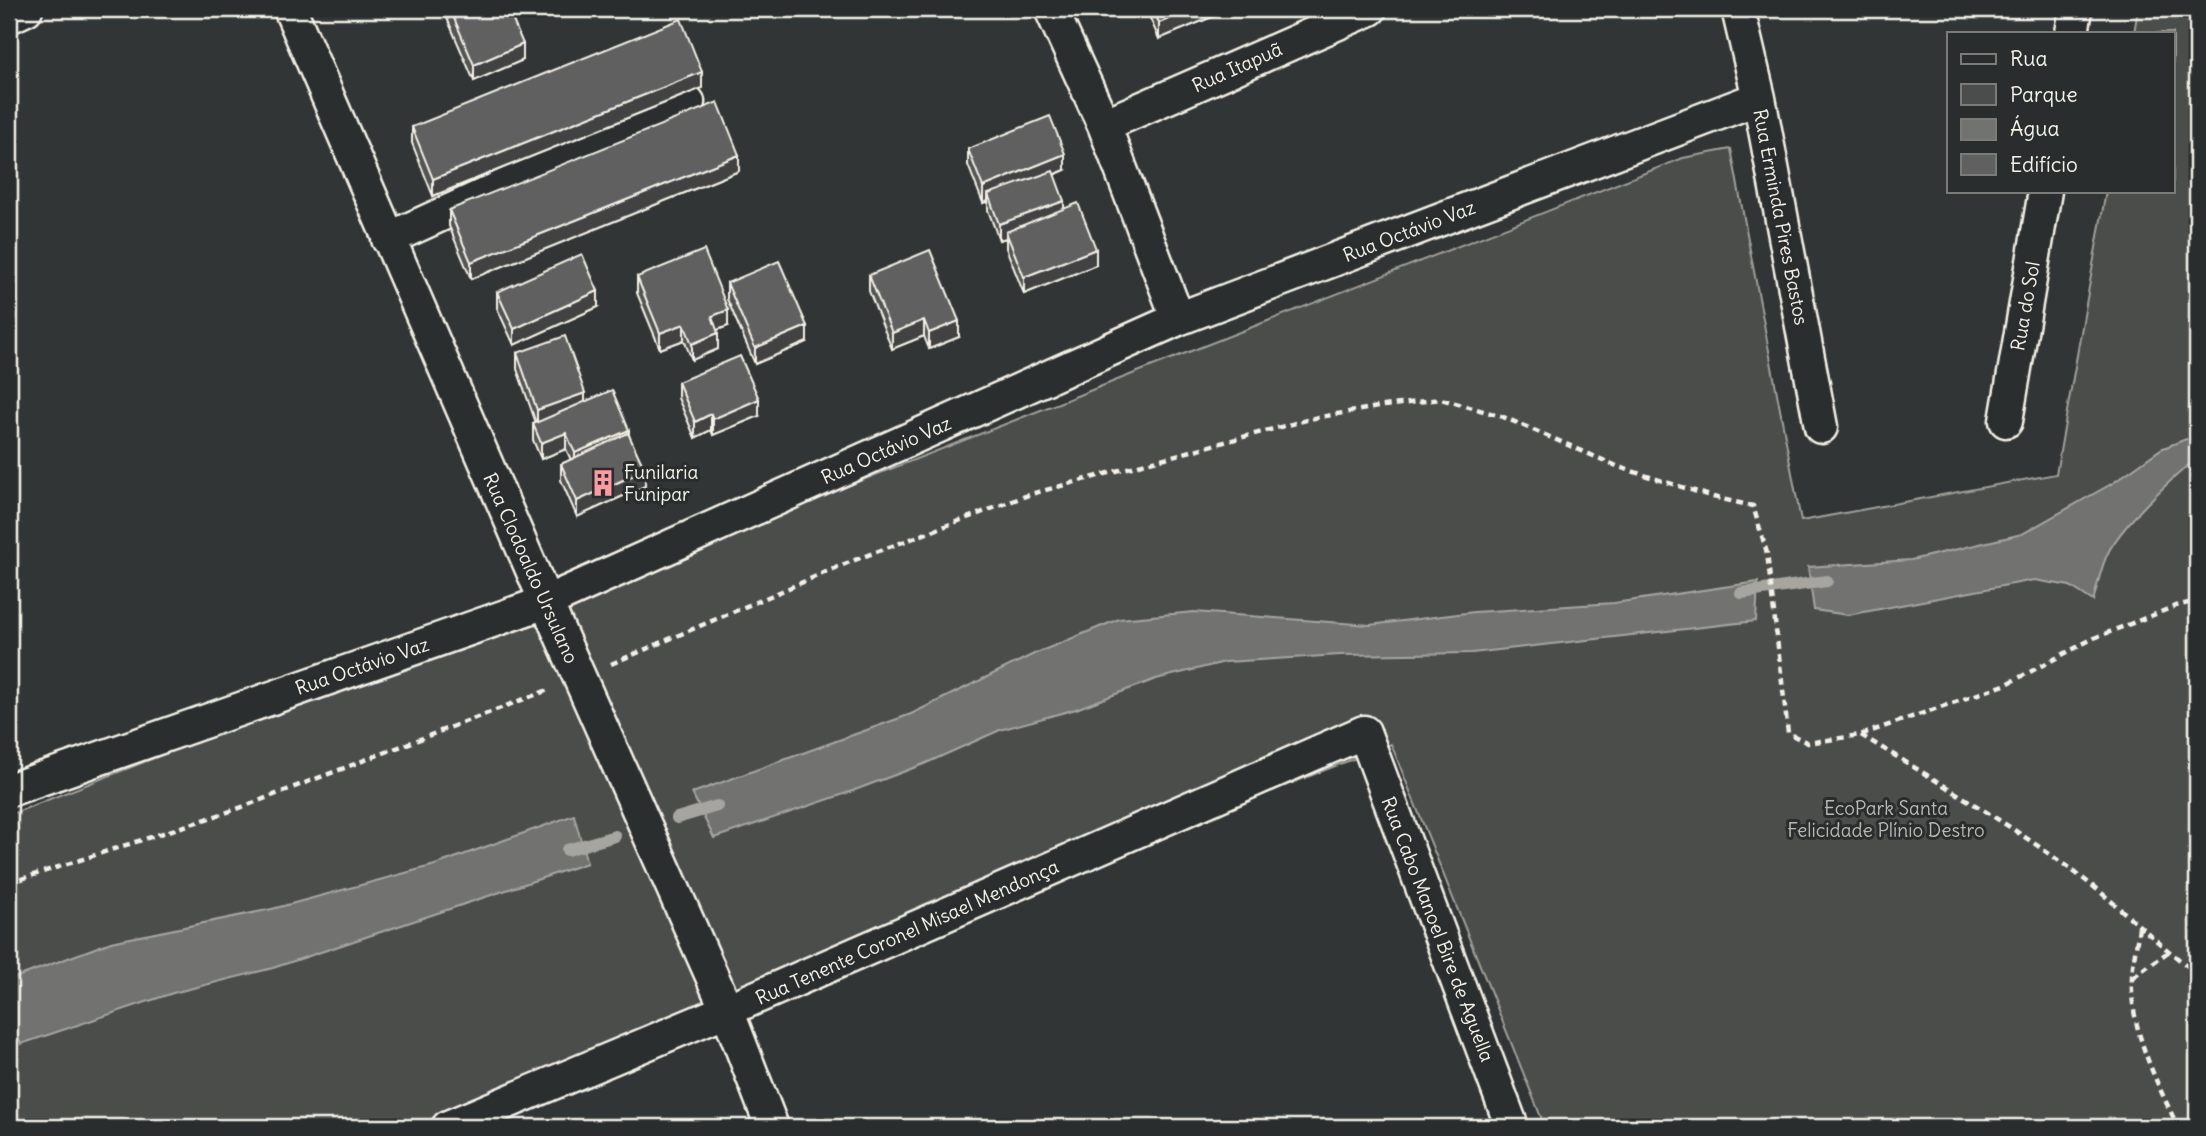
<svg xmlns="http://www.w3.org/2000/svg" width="2206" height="1136" font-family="Delius,sans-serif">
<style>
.green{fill:#4b4d4c;stroke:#a09f9a;stroke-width:2}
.water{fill:#727370;stroke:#a6a5a0;stroke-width:2}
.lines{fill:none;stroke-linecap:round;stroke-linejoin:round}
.stream{stroke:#a6a5a0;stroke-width:12}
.minor-casing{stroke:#f4f1e8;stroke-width:37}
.path{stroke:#f4f1e8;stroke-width:4.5;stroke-dasharray:7 5;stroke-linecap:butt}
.minor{stroke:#2a2d2e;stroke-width:32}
.wall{fill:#525352;stroke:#f4f1e8;stroke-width:2}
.shaded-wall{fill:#424342;stroke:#f4f1e8;stroke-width:2}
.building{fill:#5f605f;stroke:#f4f1e8;stroke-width:2}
.labels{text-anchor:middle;stroke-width:6;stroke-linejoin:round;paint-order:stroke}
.street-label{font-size:19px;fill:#f4f1e8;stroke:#2a2d2e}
.poi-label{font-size:19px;fill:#f4f1e8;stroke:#2a2d2e;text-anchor:start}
.park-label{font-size:19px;fill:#b9b8b1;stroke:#2a2d2e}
</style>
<rect width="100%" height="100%" fill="#323535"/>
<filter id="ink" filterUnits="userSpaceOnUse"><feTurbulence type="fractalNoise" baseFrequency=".0143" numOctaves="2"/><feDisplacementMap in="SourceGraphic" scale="14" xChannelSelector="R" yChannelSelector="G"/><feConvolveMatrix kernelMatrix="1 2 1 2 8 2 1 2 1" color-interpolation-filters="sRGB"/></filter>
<g filter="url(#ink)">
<path class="green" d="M2138 9H2197V1127H1545L1391 744 423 1127H9V815L1683 158 1731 149 1801 521 2056 474 2106 191H2173V33H2134Z"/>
<path class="water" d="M2186 439 2197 443V458C2169 481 2129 518 2110 549 2101 564 2098 585 2093 601L2070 586 2034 580 1848 615 1814 610 1808 567 1911 560 2022 534 2113 483 2161 449Z
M1758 582 1756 621 1472 653 1340 655 1225 662 1156 679 1076 709 1000 730 924 764 847 793 714 838 692 793 911 714 1034 654 1119 619 1194 612 1370 625 1474 612 1614 603Z
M574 815 587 863 273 968 173 993 21 1044 9 1018V980L111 942 272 909 435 865Z"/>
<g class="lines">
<path class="stream" d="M1741 593 1827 581
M677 818 717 806
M567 850 615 836"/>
<defs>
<path id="minor" d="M290 9 546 602 727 1010 772 1127
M1051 9 1104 125 1178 319
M1738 9 1759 98 1821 427
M9 17 26 9
M2072 33 2076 9
M1104 125 1370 9
M388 239 688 102
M2006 421 2045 191
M9 790 546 602 1178 319 1759 98
M448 1127 727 1010 1364 732 1512 1127"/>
</defs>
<use href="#minor" class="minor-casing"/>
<path class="path" d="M611 664 852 561 1031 494 1314 418 1384 406 1441 399 1501 416 1619 467 1713 497 1753 506 1767 553 1788 733 1808 743 1860 735 2007 684 2094 638 2176 606 2197 601
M1861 735C1938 782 2024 832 2094 887 2129 915 2161 947 2197 973
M9 883 237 809 548 690
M2139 927C2137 943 2133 960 2132 976 2129 1028 2156 1081 2178 1127
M2133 977 2168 952"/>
<use href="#minor" class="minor"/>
</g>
<path class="wall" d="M443 9H508L523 60 474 81Z
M1146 9H1219V14L1159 39Z
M702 88 433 196 412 143V127Z
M968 149 1065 170 1054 175 1064 209 1096 265 1024 294 1006 248V238L999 240 988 210V201L983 203 968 165Z
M739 171 471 279 449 226V210Z
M869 275 959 337 929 349 924 336 892 349 869 291Z
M637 277 728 326 717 330 718 349 692 360 684 340 660 349 637 293Z
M727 283 807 342 755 364 727 299Z
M497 292 598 307 514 345 497 308Z
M517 353 585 402 629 435 645 486 577 517 561 480V464L571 460 566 449 541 459 533 440V424L536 423 517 369Z
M678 382 759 416 713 435 711 430 695 438 678 398Z"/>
<path class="shaded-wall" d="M1193 9H1219V14L1159 39V23Z
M523 44V60L474 81V65Z
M702 72V88L433 196V179Z
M1065 154V170L991 200 988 194V201L983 203V187Z
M739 155V171L471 279V262Z
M1064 201V218L1006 232V238L999 240V224Z
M1096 249V265L1024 294V277Z
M598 291V307L514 345V329Z
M728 310V326L712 332V316Z
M924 320V336L892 349V333Z
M959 321V337L929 349V333Z
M684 324V340L660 349V333Z
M807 326V342L755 364V348Z
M718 333V349L692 360V344Z
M585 393V409L537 426V410Z
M759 399V416L713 435V419Z
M711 414V430L695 438V422Z
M629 430V446L575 469V453Z
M566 433V449L541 459V443Z
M645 470V486L577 517V501Z"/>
<path class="building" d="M450 9H508L523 44 474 65Z
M1153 9H1193L1159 23Z
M681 19 702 72 433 179 412 127Z
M718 102 739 155 471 262 449 210Z
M1050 116 1065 154 983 187 968 149Z
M1053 171 1064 201 999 224 988 194Z
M1078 203 1096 249 1024 277 1006 232Z
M704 250 728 310 712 316 718 333 692 344 684 324 660 333 637 277Z
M930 250 959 321 929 333 924 320 892 333 869 275Z
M582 254 598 291 514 329 497 292Z
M779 261 807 326 755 348 727 283Z
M565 336 585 393 537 410 517 353Z
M740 356 759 399 713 419 711 414 695 422 678 382Z
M612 390 629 430 575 453 566 433 541 443 533 424Z
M628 433 645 470 577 501 561 464Z"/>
</g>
<defs>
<symbol id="building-bare" viewBox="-9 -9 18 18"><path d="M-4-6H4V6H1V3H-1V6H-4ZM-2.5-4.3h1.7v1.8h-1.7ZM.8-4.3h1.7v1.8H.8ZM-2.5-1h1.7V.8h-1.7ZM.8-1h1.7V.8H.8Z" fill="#ff9aa2" stroke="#2a2d2e" stroke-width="2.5" paint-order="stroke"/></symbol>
</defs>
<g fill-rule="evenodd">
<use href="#building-bare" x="584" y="464" width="38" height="38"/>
</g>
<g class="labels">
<g class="street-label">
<text transform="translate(1237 67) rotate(-24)" y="7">Rua Itapuã</text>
<text transform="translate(1781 217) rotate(79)" y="7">Rua Erminda Pires Bastos</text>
<text transform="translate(1409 231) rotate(-21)" y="7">Rua Octávio Vaz</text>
<text transform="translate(2025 306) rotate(-80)" y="7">Rua do Sol</text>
<text transform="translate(886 450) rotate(-24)" y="7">Rua Octávio Vaz</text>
<text transform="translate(531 568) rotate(66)" y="7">Rua Clodoaldo Ursulano</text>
<text transform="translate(362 666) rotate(-19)" y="7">Rua Octávio Vaz</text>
<text transform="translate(1438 929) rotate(69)" y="7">Rua Cabo Manoel Bire de Aguella</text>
<text transform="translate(907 932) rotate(-24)" y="7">Rua Tenente Coronel Misael Mendonça</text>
</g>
<g class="poi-label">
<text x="624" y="479">Funilaria<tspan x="624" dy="22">Funipar</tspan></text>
</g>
<g class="park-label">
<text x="1886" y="815">EcoPark Santa<tspan x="1886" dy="22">Felicidade Plínio Destro</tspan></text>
</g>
</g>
<rect width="2206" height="1136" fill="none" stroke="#2a2d2e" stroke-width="35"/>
<rect x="18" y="18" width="2171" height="1101" fill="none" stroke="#f4f1e8" stroke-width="2.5" filter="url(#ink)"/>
<rect x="1947" y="32" width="228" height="161" fill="#2a2d2e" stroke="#7b7b78" stroke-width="2"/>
<rect x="1961" y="54" width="35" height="10" fill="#2a2d2e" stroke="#7b7b78" stroke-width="2"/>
<text x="2010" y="66" font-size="21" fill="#f4f1e8">Rua</text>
<rect x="1961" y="84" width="35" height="21" fill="#4b4d4c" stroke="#7b7b78" stroke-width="2"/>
<text x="2010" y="102" font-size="21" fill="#f4f1e8">Parque</text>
<rect x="1961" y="119" width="35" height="21" fill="#727370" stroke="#7b7b78" stroke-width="2"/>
<text x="2010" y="136" font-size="21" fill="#f4f1e8">Água</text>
<rect x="1961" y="154" width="35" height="21" fill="#5f605f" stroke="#7b7b78" stroke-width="2"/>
<text x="2010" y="172" font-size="21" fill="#f4f1e8">Edifício</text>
</svg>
